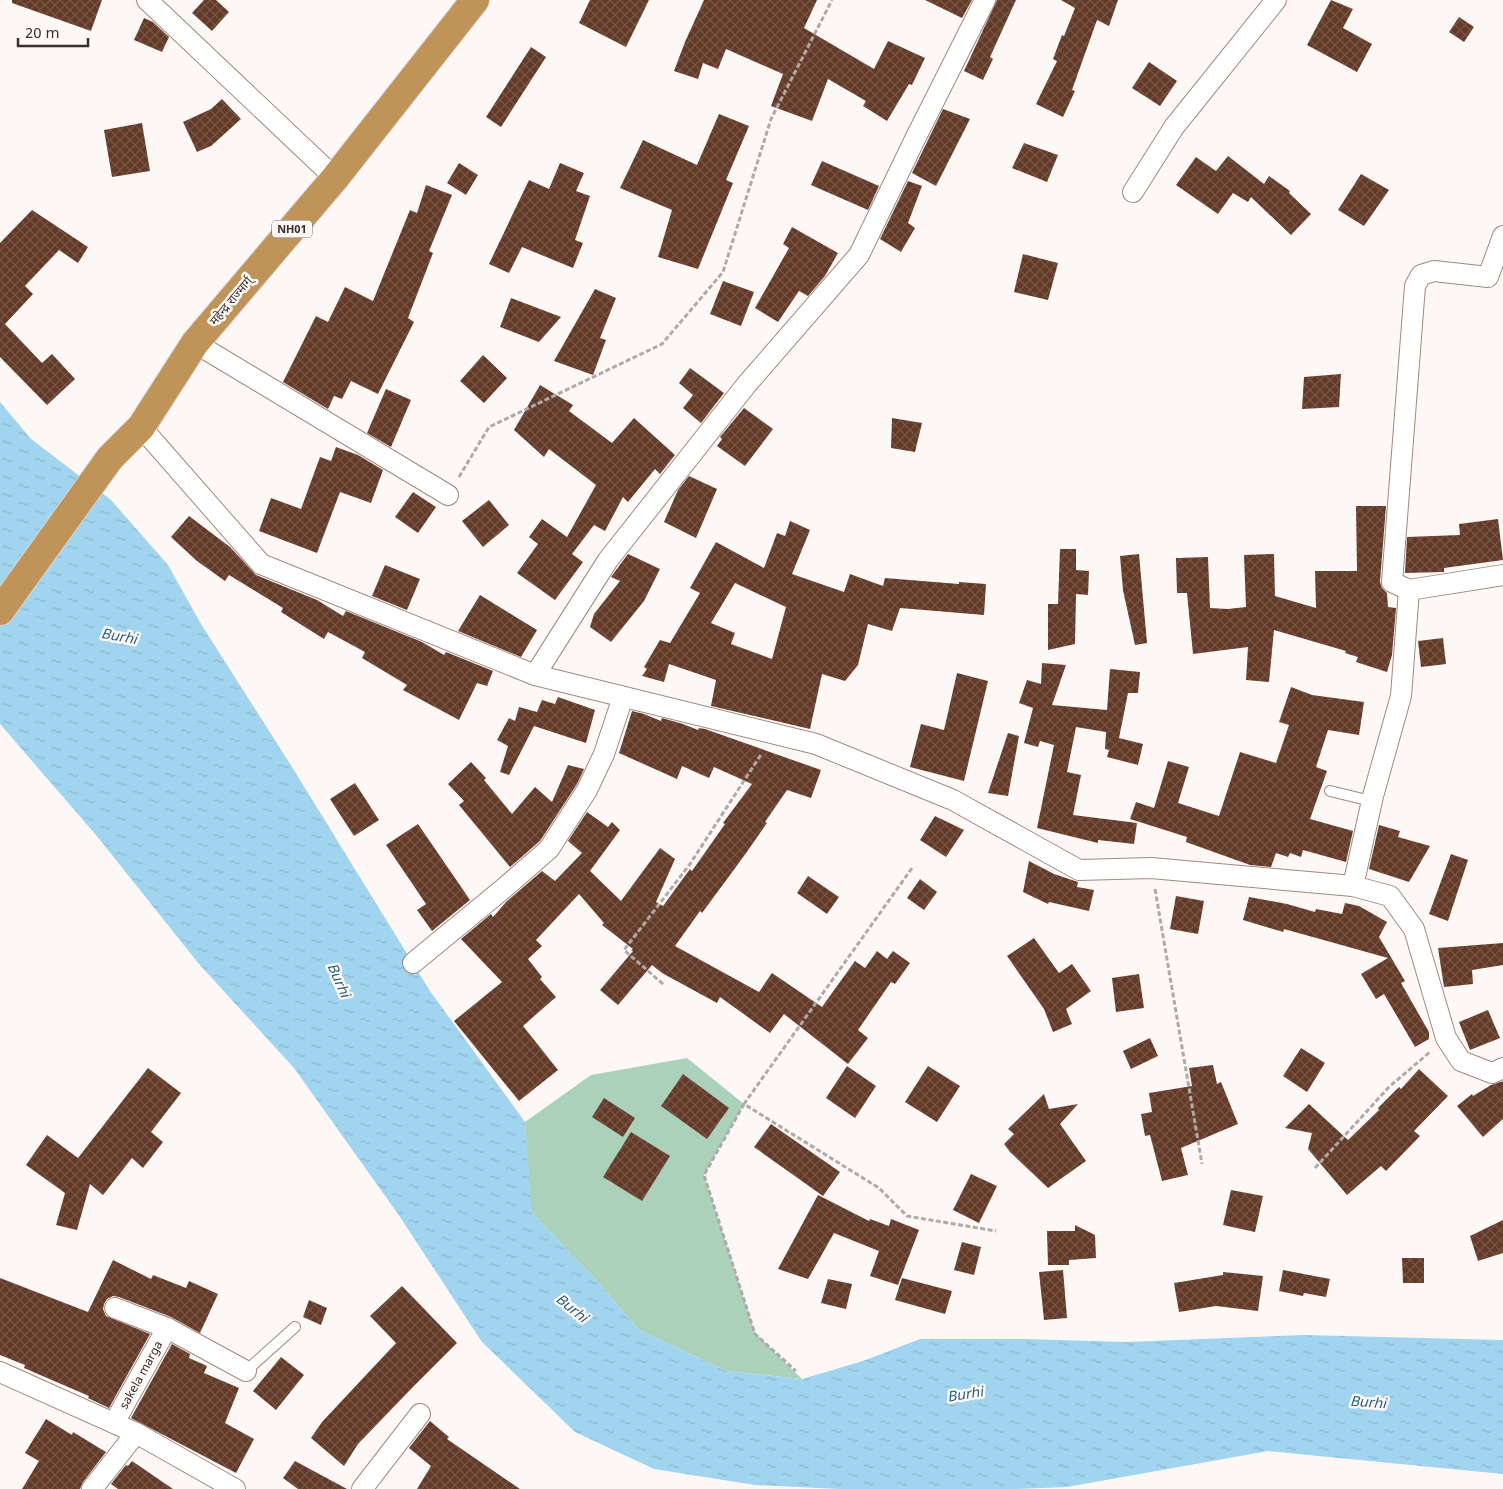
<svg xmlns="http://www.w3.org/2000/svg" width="1503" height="1489" font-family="Georgia,'Noto Sans Devanagari',serif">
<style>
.green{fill:#abd1bb}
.water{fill:url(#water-ripples)}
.building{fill:url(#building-cross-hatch);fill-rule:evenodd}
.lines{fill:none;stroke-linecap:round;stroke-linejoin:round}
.lane-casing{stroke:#a1897f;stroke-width:12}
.street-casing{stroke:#a1897f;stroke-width:22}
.highway-casing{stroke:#d7d5d4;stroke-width:30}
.path{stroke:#b0a9a6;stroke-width:3;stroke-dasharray:5 2.5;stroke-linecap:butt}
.lane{stroke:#fff;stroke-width:10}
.street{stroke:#fff;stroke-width:20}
.highway{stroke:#c09459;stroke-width:28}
.labels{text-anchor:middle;stroke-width:5;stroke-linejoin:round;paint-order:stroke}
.shield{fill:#fdf8f6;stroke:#736b67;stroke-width:1}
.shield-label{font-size:11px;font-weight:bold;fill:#382e2a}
.street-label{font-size:12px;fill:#382e2a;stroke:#fdf8f6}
.water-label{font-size:14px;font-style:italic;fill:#205e7a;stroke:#fdf8f6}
</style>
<defs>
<pattern id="water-ripples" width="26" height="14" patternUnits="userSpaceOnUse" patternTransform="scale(1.25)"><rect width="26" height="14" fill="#a0d4ef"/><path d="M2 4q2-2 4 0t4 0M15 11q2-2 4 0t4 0" fill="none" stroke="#8bb6cd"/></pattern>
<pattern id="building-cross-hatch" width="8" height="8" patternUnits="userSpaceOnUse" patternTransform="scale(1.25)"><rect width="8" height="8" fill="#633a28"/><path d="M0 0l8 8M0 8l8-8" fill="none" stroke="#765546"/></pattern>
</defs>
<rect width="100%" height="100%" fill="#fdf8f6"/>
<polygon class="green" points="687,1058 744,1104 704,1175 755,1333 802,1379 726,1371 639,1330 595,1279 531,1212 525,1122 591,1075"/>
<polygon class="water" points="0,402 31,439 111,500 168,565 201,624 292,767 430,991 525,1122 532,1213 595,1279 639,1330 726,1371 802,1379 863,1361 920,1339 1025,1339 1126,1342 1304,1335 1503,1340 1503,1474 1268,1451 1067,1487 1014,1489 840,1489 755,1485 654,1469 575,1432 482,1342 398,1214 294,1068 199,964 96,835 0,724"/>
<g class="building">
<polygon points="12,0 102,0 91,31 12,3"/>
<polygon points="204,0 216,0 229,12 212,31 192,13"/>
<polygon points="590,0 649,0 626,47 579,23"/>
<polygon points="704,0 817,0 804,28 874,69 888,41 925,58 912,85 909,84 887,121 863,106 866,101 828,79 812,121 771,106 783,74 726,49 718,69 703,63 698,79 674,71 685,42"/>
<polygon points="925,0 972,0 962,18"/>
<polygon points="997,0 1016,0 990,57 993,59 983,80 964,71"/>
<polygon points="1061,0 1118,0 1109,26 1097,20 1072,90 1075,91 1063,117 1036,104 1057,61 1053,59 1062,35 1064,36 1075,8"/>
<polygon points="1331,0 1353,9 1343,28 1372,44 1357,72 1307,45"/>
<polygon points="1459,17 1474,27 1464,42 1449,32"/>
<polygon points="144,18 153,22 169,37 162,52 134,40"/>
<polygon points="531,47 546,57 501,127 486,117"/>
<polygon points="1149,62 1177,81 1160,106 1132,88"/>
<polygon points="222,99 241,119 211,146 197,152 183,122 211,109"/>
<polygon points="943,109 970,119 936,186 912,173"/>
<polygon points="719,114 749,126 726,180 733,183 698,269 658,257 672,210 620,188 643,140 697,165"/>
<polygon points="142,123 150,171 112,177 104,130"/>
<polygon points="1024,143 1058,155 1047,182 1012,168"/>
<polygon points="1228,156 1264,184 1269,176 1290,191 1289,193 1311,214 1291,235 1251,197 1248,202 1233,193 1218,214 1176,185 1196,157 1216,171"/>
<polygon points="822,161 879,186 868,210 811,185"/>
<polygon points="459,163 478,175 466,195 447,183"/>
<polygon points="560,163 584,173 576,191 590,196 575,240 583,243 573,268 522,247 509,273 489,264 529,180 549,189"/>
<polygon points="1361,174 1389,190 1364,226 1338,210"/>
<polygon points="908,181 922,186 908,223 915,228 901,252 880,239"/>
<polygon points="426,185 452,195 429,251 433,253 408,318 414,322 378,394 351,381 342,399 334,396 328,409 283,382 316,316 328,322 345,287 373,301 410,210 417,213"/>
<polygon points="32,210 88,247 78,263 59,250 25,286 33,294 5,324 42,363 52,354 75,379 47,405 0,357 0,243"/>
<polygon points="792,227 838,253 825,276 808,296 799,291 778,322 755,308 789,248 783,244"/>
<polygon points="1023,254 1058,263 1048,300 1014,292"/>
<polygon points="723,281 754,292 741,326 710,314"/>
<polygon points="595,289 616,298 600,338 606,340 593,375 554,361"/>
<polygon points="511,298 561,317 539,342 500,327"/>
<polygon points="483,355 507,378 484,403 460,381"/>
<polygon points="690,368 724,393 701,423 683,408 693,395 679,383"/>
<polygon points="1341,374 1339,407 1302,409 1304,377"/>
<polygon points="540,385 573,405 569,411 612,443 634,418 675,455 660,474 655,469 628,502 623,497 605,531 594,525 572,554 583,562 555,600 517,573 538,544 529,537 542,519 567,537 596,485 549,449 544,457 514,430"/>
<polygon points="386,389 411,400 391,447 367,433"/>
<polygon points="744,408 773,429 745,466 717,446 722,439 720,437"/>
<polygon points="892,418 922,423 915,452 891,448"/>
<polygon points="336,447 358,455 383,470 371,503 340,492 317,553 259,531 271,498 301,509 320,457 331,461"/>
<polygon points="689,476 717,489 696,538 664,522 678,490"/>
<polygon points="413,492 436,507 418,533 395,517"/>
<polygon points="489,500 509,525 483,547 462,521"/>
<polygon points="1356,506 1386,506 1380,582 1382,588 1387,593 1388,607 1396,608 1392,655 1387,672 1356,662 1358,657 1345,653 1346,651 1274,630 1269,682 1246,680 1248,647 1193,654 1187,593 1177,593 1176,558 1208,557 1210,608 1228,609 1246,607 1244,555 1274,554 1275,596 1316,608 1315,571 1357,571"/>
<polygon points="189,516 230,547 256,575 317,600 343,616 346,611 422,642 444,655 446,652 493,671 487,686 477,683 459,720 403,690 407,685 362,658 365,652 328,632 324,639 281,612 283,608 229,575 225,581 197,561 171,537"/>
<polygon points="1498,519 1503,560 1444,568 1444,572 1405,573 1407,537 1460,535 1459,524"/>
<path d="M790 521 810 530 792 574 844 592 850 574 883 586 885 578 959 584V582L986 584 984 615 900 608 892 631 868 624 858 665 845 681 822 674 810 729 711 706 716 680 669 664 664 682 642 676 647 669 644 667 660 640 670 643 700 593 690 588 716 542 764 568 777 533 785 536ZM735 583 786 607 772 659 731 644 735 633 711 623Z"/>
<polygon points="1060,549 1076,549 1076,570 1089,571 1088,595 1076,594 1075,644 1048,650 1048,604 1058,604"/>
<polygon points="628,554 660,569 644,601 611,642 590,627 594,614 620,581 611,577"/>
<polygon points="1139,554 1147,643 1135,645 1123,590 1120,556"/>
<polygon points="385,565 420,579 407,610 372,596"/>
<polygon points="480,595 537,630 521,657 458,631"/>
<polygon points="1443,638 1446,664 1421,667 1418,641"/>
<polygon points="1042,663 1066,665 1052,705 1107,710 1110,669 1140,672 1138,693 1128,693 1119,738 1143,744 1138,765 1107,757 1109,750 1105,749 1106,732 1076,727 1067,772 1081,775 1073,815 1137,823 1134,844 1098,840 1098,843 1037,828 1054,745 1040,741 1038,747 1024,743 1033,708 1019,703 1027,680 1041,684"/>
<polygon points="957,673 988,681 964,781 910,767 921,724 944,730"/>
<polygon points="1291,687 1312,695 1364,702 1359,735 1328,730 1316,767 1327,771 1310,819 1353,831 1346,862 1303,850 1301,857 1290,853 1288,857 1276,853 1271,867 1250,865 1186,842 1187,837 1130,819 1136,802 1154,808 1168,761 1189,767 1178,803 1219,816 1240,752 1276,763 1289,725 1279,722"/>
<polygon points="558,697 595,710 586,743 534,726 509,775 500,772 508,746 497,740 509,718 515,721 519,707 537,712 542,700 555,704"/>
<polygon points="632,711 644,714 661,721 662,718 683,724 698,730 699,728 705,729 821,770 811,798 787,790 765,822 767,823 744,856 702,913 700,911 675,946 759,992 772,973 822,1007 855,961 865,968 877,951 887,959 893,951 910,963 895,984 891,982 858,1030 868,1038 848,1064 784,1014 770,1033 720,997 717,1003 662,973 652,965 618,1005 600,990 633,951 631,950 633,949 602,925 604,923 579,894 536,940 542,946 528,959 542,977 540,979 556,997 523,1026 558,1070 519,1101 454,1021 502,982 461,939 491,914 493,917 506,902 542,871 555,881 582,853 568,841 587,812 608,827 612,822 620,830 590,871 621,901 660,848 675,859 656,902 663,906 690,869 692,871 725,824 723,823 752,784 714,767 709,778 682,766 677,779 619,753"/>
<polygon points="1008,733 1019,736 1008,796 988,793"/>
<polygon points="471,762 486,778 484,780 512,814 535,787 552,802 568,765 584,769 577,784 540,841 510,867 459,805 464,801 448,784"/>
<polygon points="355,783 379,820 354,836 330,799"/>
<polygon points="935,816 964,830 946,857 920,840"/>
<polygon points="418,824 470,900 432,931 417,910 426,904 386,845"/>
<polygon points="1379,825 1400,831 1398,837 1430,846 1409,882 1369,869"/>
<polygon points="1451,854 1468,860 1448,921 1429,914"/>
<polygon points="1029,861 1054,874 1078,882 1077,887 1094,890 1089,911 1049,902 1048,904 1023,892"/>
<polygon points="808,876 839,897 827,914 797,893"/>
<polygon points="920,879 937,892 924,910 907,898"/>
<polygon points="1176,896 1204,901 1198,934 1170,929"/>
<polygon points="1249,897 1287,904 1315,912 1316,909 1342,914 1345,903 1359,906 1387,922 1379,937 1405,981 1401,983 1429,1032 1429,1039 1415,1047 1384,994 1376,999 1361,974 1388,958 1284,929 1283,932 1243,920"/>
<polygon points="1034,938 1059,973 1072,964 1091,991 1066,1009 1072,1024 1053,1032 1044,1009 1007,956"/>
<polygon points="1503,943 1503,965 1472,970 1473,984 1444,987 1438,948"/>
<polygon points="1139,974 1144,1008 1116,1012 1112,978"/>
<polygon points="1488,1010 1500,1038 1470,1050 1459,1022"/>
<polygon points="1150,1038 1158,1056 1131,1069 1123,1051"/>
<polygon points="1301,1048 1325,1063 1307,1092 1283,1076"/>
<polygon points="1213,1065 1217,1084 1221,1082 1238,1124 1181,1148 1188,1175 1162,1181 1150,1135 1145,1136 1141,1114 1152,1112 1149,1093 1192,1086 1189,1068"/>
<polygon points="847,1066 876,1086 855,1118 826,1098"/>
<polygon points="928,1066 960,1086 937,1122 905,1102"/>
<polygon points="148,1068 181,1093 151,1132 163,1142 143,1168 132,1158 103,1195 90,1184 77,1230 56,1225 65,1193 26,1165 47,1135 78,1158"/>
<polygon points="1419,1069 1448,1096 1414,1131 1420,1136 1386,1171 1381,1166 1347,1195 1308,1149 1312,1133 1285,1128 1309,1104 1348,1140 1379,1110 1378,1108 1399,1087 1401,1089"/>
<polygon points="683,1074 729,1108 707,1139 661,1106"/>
<polygon points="1503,1081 1503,1119 1483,1137 1457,1106 1472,1094 1473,1096 1491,1085"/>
<polygon points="1044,1094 1049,1109 1078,1104 1060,1124 1086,1161 1048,1188 1010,1152 1004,1144 1014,1134 1008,1129"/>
<polygon points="604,1098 635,1118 623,1137 592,1117"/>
<polygon points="771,1124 840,1172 823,1196 754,1147"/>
<polygon points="631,1132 670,1156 642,1201 603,1177"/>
<polygon points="971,1174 997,1186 979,1223 953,1210"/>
<polygon points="1231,1190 1263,1196 1255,1232 1223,1225"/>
<polygon points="818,1195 869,1221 870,1219 889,1226 891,1219 919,1230 898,1285 870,1276 879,1251 834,1233 808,1279 778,1269"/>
<polygon points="1503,1220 1503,1253 1478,1261 1470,1236"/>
<polygon points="1075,1225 1095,1235 1096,1258 1069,1260 1069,1265 1048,1265 1047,1231 1075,1231"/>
<polygon points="962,1242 981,1247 974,1275 954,1270"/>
<polygon points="1402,1258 1424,1258 1424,1283 1403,1283"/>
<polygon points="113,1260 151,1279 153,1275 186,1288 189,1281 218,1294 200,1333 171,1317 119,1297 113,1296 107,1299 104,1304 103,1309 106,1316 150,1334 109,1408 88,1398 89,1396 24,1368 25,1365 0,1355 0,1278 88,1312"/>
<polygon points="1063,1270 1067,1318 1044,1320 1039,1272"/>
<polygon points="1283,1270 1330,1279 1326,1297 1304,1293 1303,1296 1279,1291"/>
<polygon points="1223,1272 1263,1276 1258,1311 1216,1306 1179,1312 1174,1283 1223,1275"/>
<polygon points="902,1278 952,1291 945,1314 895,1300"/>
<polygon points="828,1279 852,1284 846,1309 821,1303"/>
<polygon points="402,1286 457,1343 413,1387 358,1444 344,1466 311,1438 322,1422 396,1343 370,1316"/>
<polygon points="309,1300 327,1308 321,1325 303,1317"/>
<polygon points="172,1344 190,1354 189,1358 207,1366 204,1373 239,1388 225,1423 254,1439 236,1473 131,1418"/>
<polygon points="281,1357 304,1375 276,1410 253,1391"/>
<polygon points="46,1419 72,1435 73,1432 106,1452 83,1482 80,1489 22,1489 39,1461 25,1453"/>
<polygon points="430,1421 449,1437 447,1439 520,1489 417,1489 431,1466 409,1448"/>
<polygon points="132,1461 173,1489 118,1489 111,1484 126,1465 128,1466"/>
<polygon points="295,1461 347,1489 298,1489 283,1478"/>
</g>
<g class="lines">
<defs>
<g id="lane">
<polyline points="1330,791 1371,801"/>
<polyline points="246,1371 295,1327"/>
</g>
<g id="street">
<polyline points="147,0 335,178"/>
<polyline points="1133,192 1174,127 1276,0"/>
<polyline points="195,343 448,495"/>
<polyline points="141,427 261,564 535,675 816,744 953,800 1079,870 1151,868 1353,886 1390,896 1414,929 1446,1038 1461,1061 1492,1073 1503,1068"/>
<polyline points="1409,590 1392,582 1415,286 1421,275 1434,271 1488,277 1503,236"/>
<polyline points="535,675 608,560 747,384 859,255 916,137 985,0"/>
<polyline points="1353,886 1373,796 1401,696 1409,590 1503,575"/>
<polyline points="413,963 503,889 549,849 587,790 604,754 623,697"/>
<polyline points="167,1328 246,1371"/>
<polyline points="0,1372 136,1433 235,1489"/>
<polyline points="114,1423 167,1328 115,1308"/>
<polyline points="92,1489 136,1433"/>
<polyline points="362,1489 420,1414"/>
</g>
<polyline id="highway" points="0,611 110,458 141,427 195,343 335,178 475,0"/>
</defs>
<use href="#lane" class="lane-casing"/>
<use href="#street" class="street-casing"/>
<use href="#highway" class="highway-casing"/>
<g class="path">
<polyline points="459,477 489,427 662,344 723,272 771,119 832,0"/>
<polyline points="912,868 744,1104 879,1188 907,1216 996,1231"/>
<polyline points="1155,889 1202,1164"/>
<polyline points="663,984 624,950 690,864 762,753"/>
<polyline points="744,1104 704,1175 755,1334 796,1371"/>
<polyline points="1315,1168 1389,1087 1430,1052"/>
</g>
<use href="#lane" class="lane"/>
<use href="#street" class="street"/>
<use href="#highway" class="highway"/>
</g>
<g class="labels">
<rect class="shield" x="272" y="220.5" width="40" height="17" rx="4"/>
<g class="shield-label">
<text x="292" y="233">NH01</text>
</g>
<g class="street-label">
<text transform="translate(231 301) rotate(-50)" y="4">महेन्द्र राज्मार्ग्</text>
<text transform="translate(141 1375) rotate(-61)" y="4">sakela marga</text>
</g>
<g class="water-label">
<text transform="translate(119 636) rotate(10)" y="5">Burhi</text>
<text transform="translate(339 980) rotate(66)" y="5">Burhi</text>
<text transform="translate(572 1308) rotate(39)" y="5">Burhi</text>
<text transform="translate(965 1394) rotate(-9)" y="5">Burhi</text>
<text transform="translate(1368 1402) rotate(4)" y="5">Burhi</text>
</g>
</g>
<path d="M18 38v8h70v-8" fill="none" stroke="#382e2a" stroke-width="2.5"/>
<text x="25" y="38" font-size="15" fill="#382e2a" stroke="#fdf8f6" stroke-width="4" paint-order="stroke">20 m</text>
</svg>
